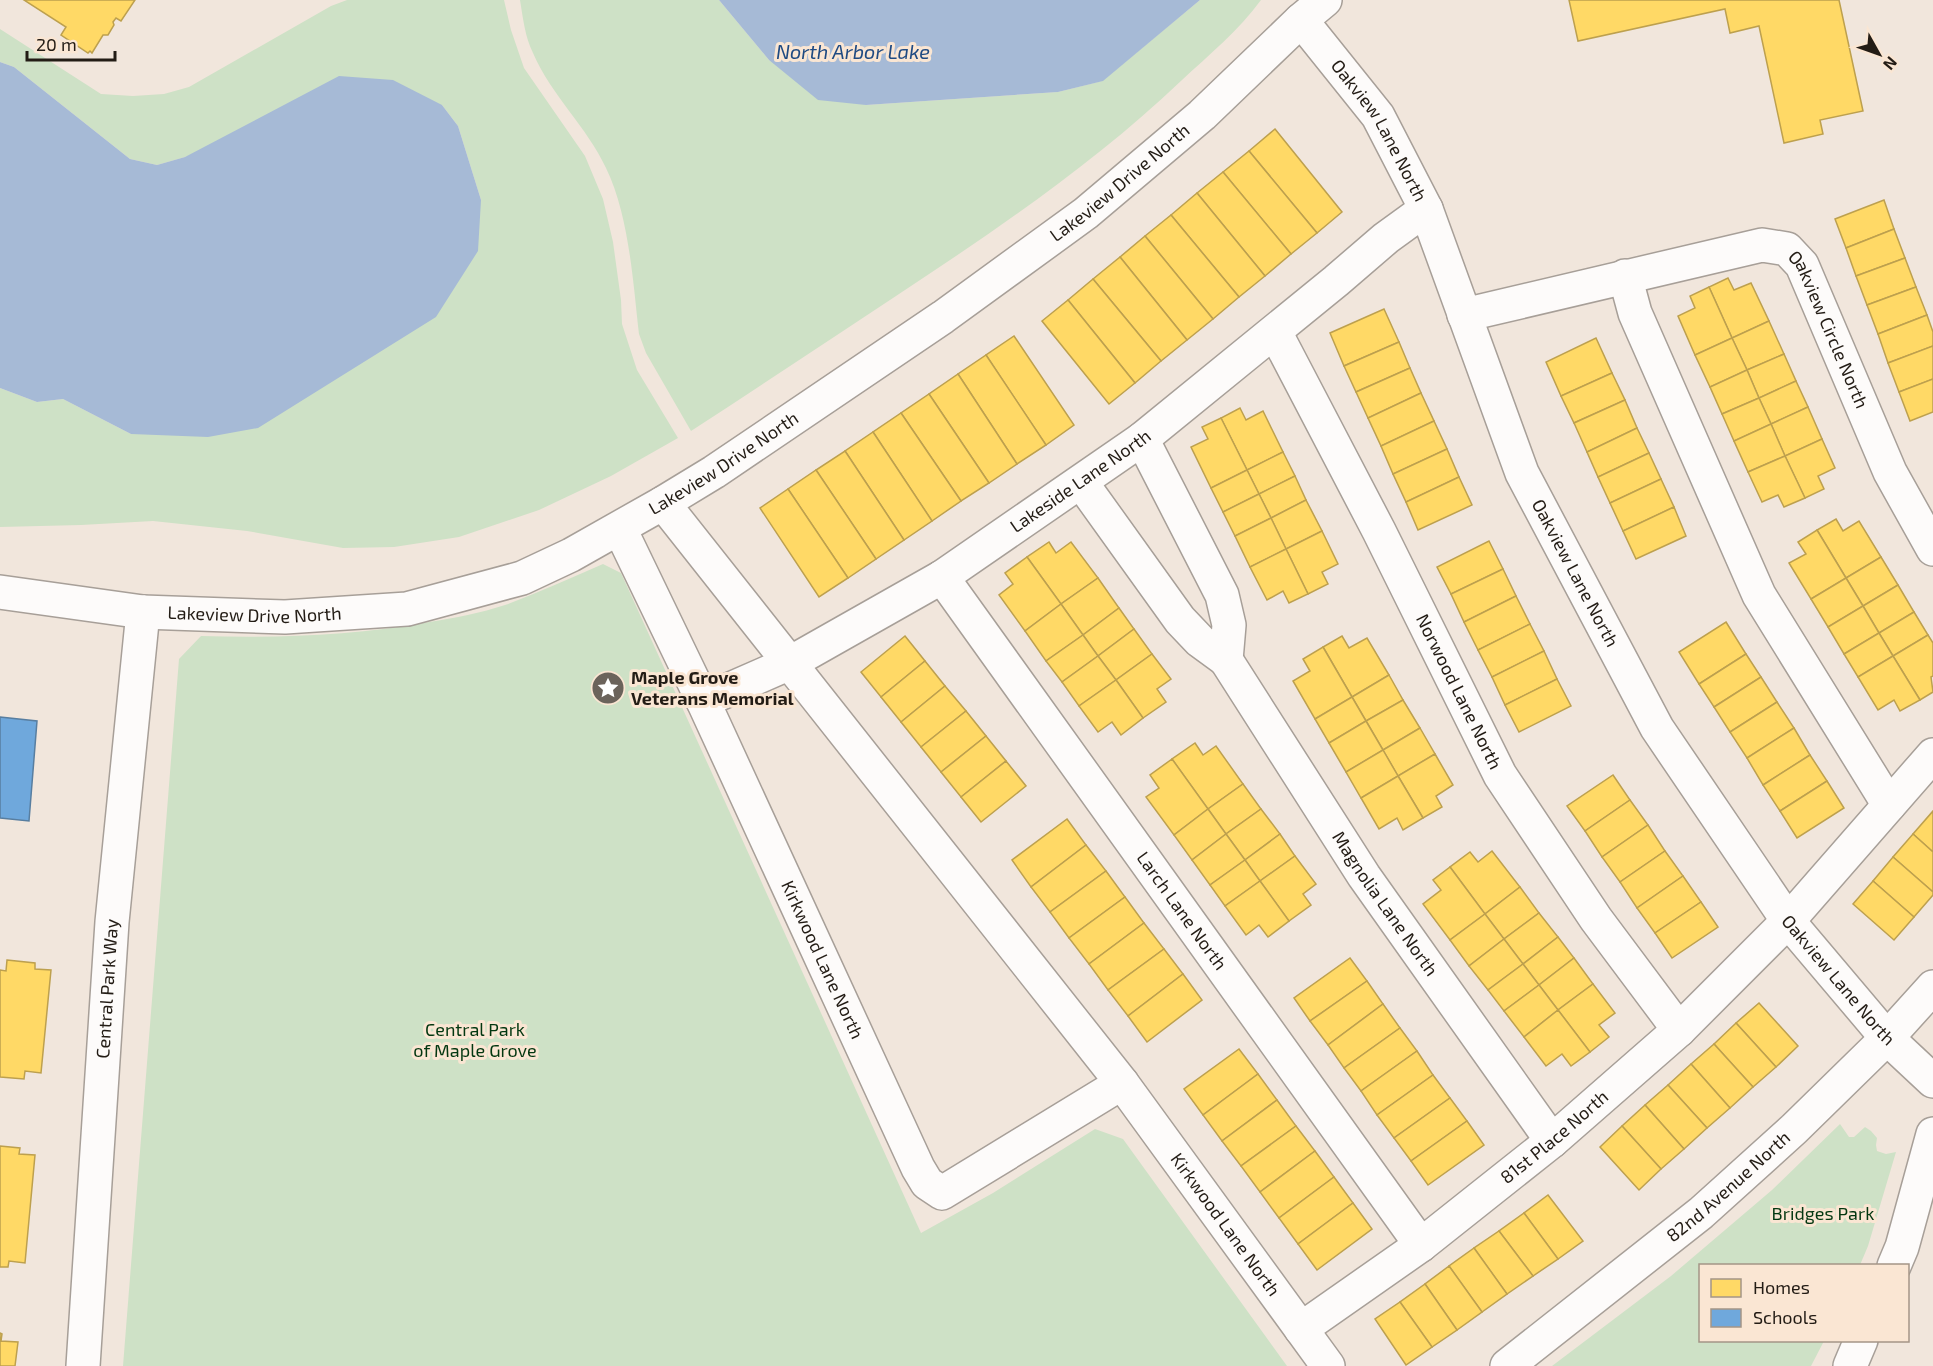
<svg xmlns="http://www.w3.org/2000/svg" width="1933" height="1366" font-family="'Exo 2',sans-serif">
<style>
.green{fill:#cee1c6}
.water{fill:#a6bad6}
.homes{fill:#ffd966;stroke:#bda04e;stroke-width:1.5}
.schools{fill:#6fa8dc;stroke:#587ea0;stroke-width:1.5}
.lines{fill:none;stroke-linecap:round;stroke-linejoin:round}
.minor-casing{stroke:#a79f98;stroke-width:36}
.minor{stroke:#fdfbfa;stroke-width:33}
.labels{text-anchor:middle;stroke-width:6;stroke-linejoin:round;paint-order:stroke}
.street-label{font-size:18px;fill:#231c15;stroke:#fae6d3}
.poi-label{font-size:18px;font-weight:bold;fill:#231c15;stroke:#fae6d3;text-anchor:start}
.park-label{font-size:18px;fill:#033710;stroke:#fae6d3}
.water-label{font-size:20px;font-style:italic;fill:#1f4a82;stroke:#fae6d3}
</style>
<rect width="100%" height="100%" fill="#f1e6dc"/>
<g class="green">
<polygon points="347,0 504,0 511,30 524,68 585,156 603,199 613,242 621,300 622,324 637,370 678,438 611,476 539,510 459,537 394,547 343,548 247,531 153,521 81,525 0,527 0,388 37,402 63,399 131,434 481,200 458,126 442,105 185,157 157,165 130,159 14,67 0,62 0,29 101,94 133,96 164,94 189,87 331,6"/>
<path d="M520 0H719L769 60 866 105 1058 92 1102 81 1200 0H1261C1239 30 1209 55 1182 80 1095 163 996 230 896 296 828 341 760 386 691 431L646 353 639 334C633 282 629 215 606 168 587 127 551 95 533 53 525 37 523 18 520 0Z"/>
<path d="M603 564 621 573 921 1233 993 1193 1095 1129 1123 1139 1287 1366H123L179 659 201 636C277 638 353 636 429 622 455 618 481 613 505 605 538 593 571 578 603 564Z"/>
<polygon points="1840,1124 1849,1137 1854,1137 1865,1127 1871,1131 1877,1138 1876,1145 1877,1151 1886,1154 1896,1152 1868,1246 1860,1265 1700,1266 1700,1340 1824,1341 1811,1366 1552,1366 1671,1276 1772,1190"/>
</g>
<g class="water">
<polygon points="719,0 1200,0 1103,81 1058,92 866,105 818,100 769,60"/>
<polygon points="0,62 14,67 130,159 157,165 185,157 339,76 393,80 442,105 458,126 481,200 478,251 436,317 258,428 208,437 131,434 63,399 37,402 0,388"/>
</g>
<g class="homes">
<polygon points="24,0 135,0 121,21 116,18 113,22 114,25 108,35 103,35 92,53 90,51 88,53 61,35 66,27"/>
<polygon points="1569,0 1839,0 1863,111 1820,120 1823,134 1784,143 1759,26 1730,33 1725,9 1578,41"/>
<polygon points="1275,129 1342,212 1317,233 1249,151"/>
<polygon points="1249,151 1317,233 1291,254 1223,172"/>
<polygon points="1223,172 1291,254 1265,276 1197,193"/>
<polygon points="1197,193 1265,276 1239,297 1171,215"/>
<polygon points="1884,200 1894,229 1846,248 1835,219"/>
<polygon points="1171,215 1239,297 1213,319 1145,236"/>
<polygon points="1894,229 1905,258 1856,276 1846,248"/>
<polygon points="1145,236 1213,319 1187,340 1120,257"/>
<polygon points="1120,257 1187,340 1161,361 1093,279"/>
<polygon points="1905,258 1916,287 1867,305 1856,276"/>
<polygon points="1728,278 1734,290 1751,283 1769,321 1732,338 1709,287"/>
<polygon points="1093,279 1161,361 1135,383 1068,300"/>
<polygon points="1709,287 1732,338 1695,355 1678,316 1695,308 1690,296"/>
<polygon points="1916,287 1927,315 1878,334 1867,305"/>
<polygon points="1068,300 1135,383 1109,404 1042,321"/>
<polygon points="1384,309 1399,342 1344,366 1330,333"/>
<polygon points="1927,315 1933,332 1933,346 1888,363 1878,334"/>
<polygon points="1769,321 1784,354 1747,370 1732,338"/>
<polygon points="1014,336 1074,425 1046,445 986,355"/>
<polygon points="1596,338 1612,373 1561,396 1546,362"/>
<polygon points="1732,338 1747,370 1710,387 1695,355"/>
<polygon points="1399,342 1410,368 1356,392 1344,366"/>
<polygon points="1933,346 1933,379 1899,392 1888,363"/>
<polygon points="1784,354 1796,381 1759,398 1747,370"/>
<polygon points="986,355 1046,445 1017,464 958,374"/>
<polygon points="1410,368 1421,393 1368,418 1356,392"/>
<polygon points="1747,370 1759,398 1722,414 1710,387"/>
<polygon points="1612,373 1625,400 1574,423 1561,396"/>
<polygon points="958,374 1017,464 989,483 929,394"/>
<polygon points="1933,379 1933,412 1910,421 1899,392"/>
<polygon points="1796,381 1808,407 1771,424 1759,398"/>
<polygon points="1421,393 1434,421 1381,446 1368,418"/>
<polygon points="929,394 989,483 961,501 901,413"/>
<polygon points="1759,398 1771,424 1734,441 1722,414"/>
<polygon points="1625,400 1637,428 1587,452 1574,423"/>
<polygon points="1808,407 1822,439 1785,456 1771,424"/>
<polygon points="1240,408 1246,420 1263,411 1283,452 1247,470 1221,418"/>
<polygon points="901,413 961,501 932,521 873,432"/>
<polygon points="1221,418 1247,470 1211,488 1191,447 1208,439 1202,427"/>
<polygon points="1434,421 1447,449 1393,474 1381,446"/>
<polygon points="1771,424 1785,456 1748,472 1734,441"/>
<polygon points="1637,428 1649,453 1598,477 1587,452"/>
<polygon points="873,432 932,521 904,540 845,451"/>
<polygon points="1822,439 1835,468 1818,476 1824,489 1805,498 1785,456"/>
<polygon points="1447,449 1459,477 1406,502 1393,474"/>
<polygon points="845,451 904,540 876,559 816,470"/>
<polygon points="1283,452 1295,476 1259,494 1247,470"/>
<polygon points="1649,453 1661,479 1610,503 1598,477"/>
<polygon points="1785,456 1805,498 1784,507 1778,495 1762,502 1748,472"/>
<polygon points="816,470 876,559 848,578 788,489"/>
<polygon points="1247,470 1259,494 1223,512 1211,488"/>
<polygon points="1295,476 1306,500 1271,518 1259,494"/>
<polygon points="1459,477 1472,505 1418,530 1406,502"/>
<polygon points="1661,479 1674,507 1623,531 1610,503"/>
<polygon points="788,489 848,578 819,597 760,508"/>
<polygon points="1259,494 1271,518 1235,536 1223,512"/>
<polygon points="1306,500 1322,531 1286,549 1271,518"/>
<polygon points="1674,507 1686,536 1636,559 1623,531"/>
<polygon points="1271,518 1286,549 1250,567 1235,536"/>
<polygon points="1836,519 1843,531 1859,521 1881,557 1846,578 1817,530"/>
<polygon points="1817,530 1846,578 1811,599 1789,563 1806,554 1798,542"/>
<polygon points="1322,531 1338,564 1322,572 1328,584 1308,594 1286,549"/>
<polygon points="1489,541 1503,569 1451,594 1437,567"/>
<polygon points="1049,542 1056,553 1071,542 1098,578 1061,604 1027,557"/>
<polygon points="1286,549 1308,594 1289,603 1283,591 1267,600 1250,567"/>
<polygon points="1027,557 1061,604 1025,631 999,595 1013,584 1005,573"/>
<polygon points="1881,557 1898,585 1863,606 1846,578"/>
<polygon points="1503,569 1516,596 1464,622 1451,594"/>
<polygon points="1098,578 1119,608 1083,635 1061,604"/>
<polygon points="1846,578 1863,606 1828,627 1811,599"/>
<polygon points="1898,585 1914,612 1879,633 1863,606"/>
<polygon points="1516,596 1530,624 1478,650 1464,622"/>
<polygon points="1061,604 1083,635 1046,661 1025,631"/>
<polygon points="1863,606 1879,633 1844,654 1828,627"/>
<polygon points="1119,608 1134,629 1098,656 1083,635"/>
<polygon points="1914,612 1928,635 1893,656 1879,633"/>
<polygon points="1726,622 1746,654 1699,684 1679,652"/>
<polygon points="1530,624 1544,651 1492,677 1478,650"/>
<polygon points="1134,629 1152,654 1116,680 1098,656"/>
<polygon points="1879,633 1893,656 1858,677 1844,654"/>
<polygon points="1083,635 1098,656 1062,682 1046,661"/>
<polygon points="1928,635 1933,643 1933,676 1931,677 1933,692 1920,700 1893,656"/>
<polygon points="905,636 925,661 881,697 861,672"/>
<polygon points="1342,636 1349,648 1367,638 1389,675 1352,697 1323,647"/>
<polygon points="1323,647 1352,697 1315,719 1293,681 1310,671 1303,659"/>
<polygon points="1544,651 1557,679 1505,705 1492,677"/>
<polygon points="1152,654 1171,679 1157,689 1166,702 1143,718 1116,680"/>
<polygon points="1746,654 1761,677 1714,707 1699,684"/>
<polygon points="1098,656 1116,680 1079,706 1062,682"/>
<polygon points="1893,656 1920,700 1900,711 1894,700 1878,710 1858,677"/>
<polygon points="925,661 945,686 901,722 881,697"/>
<polygon points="1389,675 1403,700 1366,721 1352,697"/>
<polygon points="1761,677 1777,702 1730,732 1714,707"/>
<polygon points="1557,679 1571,706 1519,732 1505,705"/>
<polygon points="1116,680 1143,718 1121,735 1112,722 1098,732 1079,706"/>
<polygon points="945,686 966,711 921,747 901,722"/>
<polygon points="1352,697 1366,721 1329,743 1315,719"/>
<polygon points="1403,700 1420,728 1383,750 1366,721"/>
<polygon points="1777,702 1794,728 1747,758 1730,732"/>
<polygon points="966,711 986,736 941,772 921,747"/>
<polygon points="1366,721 1383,750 1346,772 1329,743"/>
<polygon points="1420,728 1435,754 1398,776 1383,750"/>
<polygon points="1794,728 1810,755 1763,785 1747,758"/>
<polygon points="986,736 1006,761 961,797 941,772"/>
<polygon points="1195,743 1203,755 1216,746 1243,784 1208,809 1172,759"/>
<polygon points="1383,750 1398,776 1361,798 1346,772"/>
<polygon points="1435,754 1453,785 1436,796 1442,807 1423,818 1398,776"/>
<polygon points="1810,755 1827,781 1780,811 1763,785"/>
<polygon points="1172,759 1208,809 1174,835 1146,797 1159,788 1150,775"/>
<polygon points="1006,761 1026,786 981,822 961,797"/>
<polygon points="1613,775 1630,800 1585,831 1567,806"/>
<polygon points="1398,776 1423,818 1403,830 1397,818 1379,829 1361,798"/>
<polygon points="1827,781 1844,808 1797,838 1780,811"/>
<polygon points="1243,784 1261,809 1226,834 1208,809"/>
<polygon points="1630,800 1648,825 1602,857 1585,831"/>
<polygon points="1208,809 1226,834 1192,860 1174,835"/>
<polygon points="1261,809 1280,834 1245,860 1226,834"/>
<polygon points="1933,811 1933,852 1913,834"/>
<polygon points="1067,819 1086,845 1031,887 1012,860"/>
<polygon points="1648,825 1665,851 1620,882 1602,857"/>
<polygon points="1226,834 1245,860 1210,885 1192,860"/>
<polygon points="1280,834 1295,856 1260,881 1245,860"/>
<polygon points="1913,834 1933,852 1933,892 1893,857"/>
<polygon points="1086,845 1106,871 1050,912 1031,887"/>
<polygon points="1492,851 1520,887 1485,914 1450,867 1470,852 1478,862"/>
<polygon points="1665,851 1683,876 1637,908 1620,882"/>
<polygon points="1295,856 1316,884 1303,894 1311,905 1289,921 1260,881"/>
<polygon points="1893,857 1933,892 1933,895 1914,917 1873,881"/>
<polygon points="1245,860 1260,881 1225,906 1210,885"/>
<polygon points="1450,867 1485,914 1450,940 1423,904 1441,890 1433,880"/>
<polygon points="1106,871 1125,897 1069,938 1050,912"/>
<polygon points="1683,876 1701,902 1655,933 1637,908"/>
<polygon points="1260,881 1289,921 1268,937 1259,925 1246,935 1225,906"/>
<polygon points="1873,881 1914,917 1894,940 1853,904"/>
<polygon points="1520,887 1539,913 1504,939 1485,914"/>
<polygon points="1125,897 1144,923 1089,964 1069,938"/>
<polygon points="1701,902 1718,927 1672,958 1655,933"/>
<polygon points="1539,913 1558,937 1523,964 1504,939"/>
<polygon points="1485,914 1504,939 1469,966 1450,940"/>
<polygon points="1144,923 1164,949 1108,990 1089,964"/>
<polygon points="1558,937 1574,958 1539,985 1523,964"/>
<polygon points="1504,939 1523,964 1488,990 1469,966"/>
<polygon points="1164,949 1183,974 1128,1016 1108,990"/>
<polygon points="1350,958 1367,981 1310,1021 1294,998"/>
<polygon points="1574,958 1593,984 1558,1010 1539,985"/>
<polygon points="7,960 35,963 35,969 51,970 41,1073 25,1071 24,1079 0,1077 0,970 6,971"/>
<polygon points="1523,964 1539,985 1504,1011 1488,990"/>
<polygon points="1183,974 1202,1000 1147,1042 1128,1016"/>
<polygon points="1367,981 1383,1004 1328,1045 1310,1021"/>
<polygon points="1593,984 1615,1013 1599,1025 1609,1037 1590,1052 1558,1010"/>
<polygon points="1539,985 1558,1010 1524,1037 1504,1011"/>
<polygon points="1759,1003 1798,1046 1776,1067 1736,1023"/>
<polygon points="1383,1004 1400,1028 1344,1068 1328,1045"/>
<polygon points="1558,1010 1590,1052 1571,1066 1562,1054 1546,1066 1524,1037"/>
<polygon points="1736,1023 1776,1067 1753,1087 1714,1044"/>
<polygon points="1400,1028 1417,1051 1361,1091 1344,1068"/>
<polygon points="1714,1044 1753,1087 1730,1108 1691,1064"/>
<polygon points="1239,1049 1258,1074 1203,1115 1184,1089"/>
<polygon points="1417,1051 1433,1075 1377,1115 1361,1091"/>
<polygon points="1691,1064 1730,1108 1707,1128 1668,1085"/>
<polygon points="1258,1074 1277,1100 1222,1141 1203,1115"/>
<polygon points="1433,1075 1450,1098 1394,1138 1377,1115"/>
<polygon points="1668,1085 1707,1128 1684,1149 1645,1105"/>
<polygon points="1450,1098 1467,1121 1411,1161 1394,1138"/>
<polygon points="1277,1100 1296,1126 1241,1166 1222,1141"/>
<polygon points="1645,1105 1684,1149 1661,1169 1622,1126"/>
<polygon points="1467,1121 1484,1145 1428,1185 1411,1161"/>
<polygon points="1296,1126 1315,1151 1260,1192 1241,1166"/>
<polygon points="1622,1126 1661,1169 1639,1190 1600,1147"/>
<polygon points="0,1146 20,1148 19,1154 35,1155 25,1263 9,1261 8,1267 0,1267"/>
<polygon points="1315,1151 1334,1177 1279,1218 1260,1192"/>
<polygon points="1334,1177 1353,1203 1298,1244 1279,1218"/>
<polygon points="1548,1195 1583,1241 1558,1259 1524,1213"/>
<polygon points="1353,1203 1372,1229 1317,1270 1298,1244"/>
<polygon points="1524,1213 1558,1259 1533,1276 1499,1231"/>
<polygon points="1499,1231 1533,1276 1507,1294 1474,1248"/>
<polygon points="1474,1248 1507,1294 1482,1312 1449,1266"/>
<polygon points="1449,1266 1482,1312 1457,1330 1425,1284"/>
<polygon points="1425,1284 1457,1330 1432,1347 1400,1302"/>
<polygon points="1400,1302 1432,1347 1406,1365 1375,1319"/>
<polygon points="0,1333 2,1334 1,1341 18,1342 15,1366 0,1366"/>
</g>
<polygon class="schools" points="0,717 37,721 29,821 0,818"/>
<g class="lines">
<defs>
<g id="minor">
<path id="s1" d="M1301 20 1378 116 1426 209 1522 473 1657 728 1788 921 1887 1038 1933 1081"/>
<polyline points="1625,276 1635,313 1759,595 1889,805"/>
<path id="s2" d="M1464 315 1762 245 1787 249 1802 265 1890 472 1933 549"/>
<path id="s3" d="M1275 332 1379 531 1500 775 1596 919 1679 1030"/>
<polyline points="1081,482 1180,620 1200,641 1226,660 1229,625 1222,595 1142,439"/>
<path id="s4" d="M663 503 1122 1083 1328 1366"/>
<path id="s5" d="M620 529 703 701 918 1168 927 1183 942 1193 1122 1083"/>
<path id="s6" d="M942 577 1421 1245"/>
<path id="s7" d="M0 592 143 612 285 617 407 609 522 578 571 555 663 503 714 472 943 317 1086 213 1202 115 1301 20 1325 0"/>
<path id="s8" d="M1226 660 1364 876 1552 1141"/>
<path id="s9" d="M703 701 790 663 942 577 1142 439 1336 281 1386 238 1426 209"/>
<polyline points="1894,1266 1902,1247 1933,1134"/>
<path id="s10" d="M1301 1329 1421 1245 1552 1141 1679 1030 1788 921 1933 755"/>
<path id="s11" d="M83 1366 112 922 143 612"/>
<path id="s12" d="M1507 1366 1701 1213 1794 1129 1887 1038 1933 987"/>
<polyline points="1850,1366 1861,1340"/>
</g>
</defs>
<use href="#minor" class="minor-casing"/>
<use href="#minor" class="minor"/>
</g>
<defs>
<symbol id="sight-disc" viewBox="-11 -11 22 22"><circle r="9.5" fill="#6b635b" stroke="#fae6d3"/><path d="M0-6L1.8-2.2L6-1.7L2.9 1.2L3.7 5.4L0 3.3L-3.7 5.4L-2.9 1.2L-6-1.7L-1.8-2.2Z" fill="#fff"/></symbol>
</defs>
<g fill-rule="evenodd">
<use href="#sight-disc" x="589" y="669" width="38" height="38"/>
</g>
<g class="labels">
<g class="street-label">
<text dy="6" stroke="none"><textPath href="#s1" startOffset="136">Oakview Lane North</textPath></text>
<text dy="6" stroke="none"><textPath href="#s7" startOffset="1246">Lakeview Drive North</textPath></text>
<text dy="6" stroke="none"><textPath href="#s2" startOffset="423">Oakview Circle North</textPath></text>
<text dy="6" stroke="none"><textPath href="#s7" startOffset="760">Lakeview Drive North</textPath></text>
<text dy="6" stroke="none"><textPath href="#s9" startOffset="438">Lakeside Lane North</textPath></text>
<text dy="6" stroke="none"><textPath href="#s1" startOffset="622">Oakview Lane North</textPath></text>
<text dy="6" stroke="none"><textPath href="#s7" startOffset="256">Lakeview Drive North</textPath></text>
<text dy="6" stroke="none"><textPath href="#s3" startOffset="404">Norwood Lane North</textPath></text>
<text dy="6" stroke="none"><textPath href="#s8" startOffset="291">Magnolia Lane North</textPath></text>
<text dy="6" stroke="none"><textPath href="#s6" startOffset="411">Larch Lane North</textPath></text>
<text dy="6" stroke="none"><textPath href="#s5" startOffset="476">Kirkwood Lane North</textPath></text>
<text dy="6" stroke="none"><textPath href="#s1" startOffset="1108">Oakview Lane North</textPath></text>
<text dy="6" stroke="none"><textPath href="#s11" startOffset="378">Central Park Way</textPath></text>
<text dy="6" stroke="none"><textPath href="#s10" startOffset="318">81st Place North</textPath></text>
<text dy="6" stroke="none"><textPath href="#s12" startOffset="285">82nd Avenue North</textPath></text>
<text dy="6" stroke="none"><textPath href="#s4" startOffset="915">Kirkwood Lane North</textPath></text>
</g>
<g class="poi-label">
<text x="631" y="684">Maple Grove<tspan x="631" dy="21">Veterans Memorial</tspan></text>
</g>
<g class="park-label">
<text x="475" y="1036">Central Park<tspan x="475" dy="21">of Maple Grove</tspan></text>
<text x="1823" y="1220">Bridges Park</text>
</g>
<g class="water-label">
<text x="853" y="59">North Arbor Lake</text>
</g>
</g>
<rect x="1699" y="1264" width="210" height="78" fill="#fae6d3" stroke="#a49587" stroke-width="1.5"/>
<rect x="1711" y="1279" width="30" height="18" fill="#ffd966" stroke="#a49587" stroke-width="1.5"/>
<text x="1753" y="1294" font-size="18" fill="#231c15">Homes</text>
<rect x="1711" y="1309" width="30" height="18" fill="#6fa8dc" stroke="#a49587" stroke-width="1.5"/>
<text x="1753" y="1324" font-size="18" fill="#231c15">Schools</text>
<g transform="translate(1879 54) rotate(130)" stroke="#fae6d3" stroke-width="4.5" paint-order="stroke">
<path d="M0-4.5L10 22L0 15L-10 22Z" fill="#231c15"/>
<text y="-9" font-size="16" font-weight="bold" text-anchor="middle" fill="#231c15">N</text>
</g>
<path d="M27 51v9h88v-9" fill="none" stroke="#231c15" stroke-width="3"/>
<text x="36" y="51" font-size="18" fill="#231c15" stroke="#fae6d3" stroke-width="4.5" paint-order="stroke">20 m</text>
</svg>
